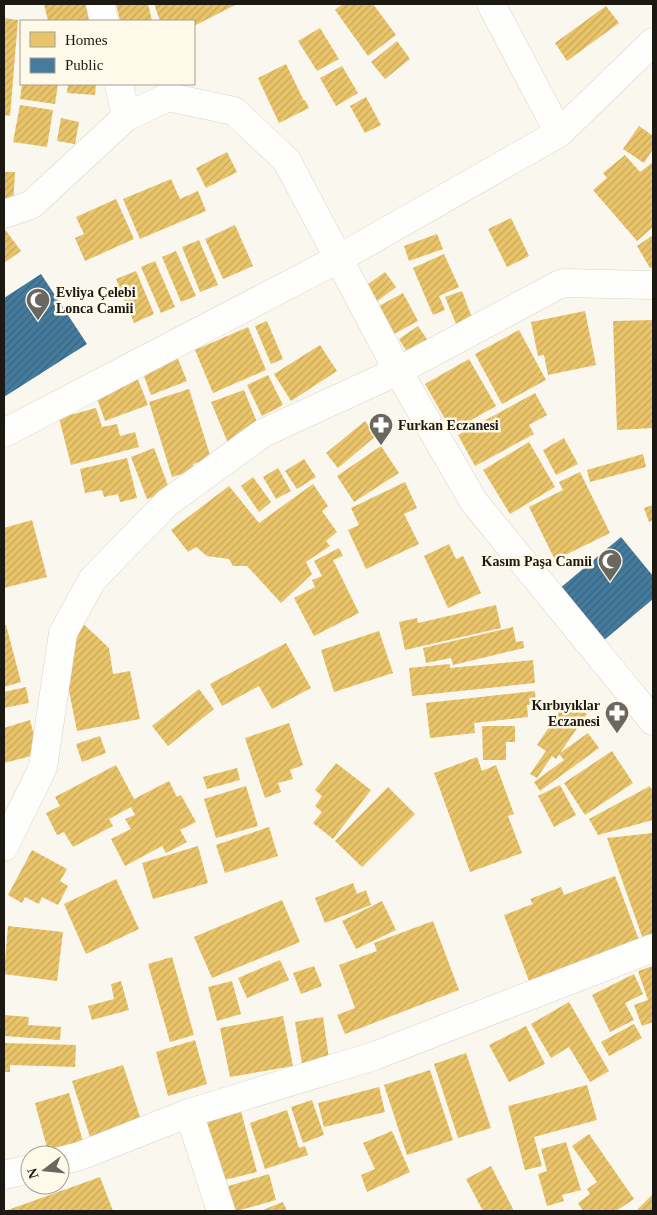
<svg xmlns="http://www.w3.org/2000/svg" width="657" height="1215" font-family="Georgia,serif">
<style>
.homes{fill:url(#homes-hatch)}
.public{fill:url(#public-hatch)}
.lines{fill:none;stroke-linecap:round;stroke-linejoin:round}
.minor-casing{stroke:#d7d4cc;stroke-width:29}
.minor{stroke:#fefefc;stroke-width:28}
.labels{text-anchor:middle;stroke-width:5;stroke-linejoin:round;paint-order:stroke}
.poi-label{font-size:14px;font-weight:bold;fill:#1b1912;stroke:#fff9e9;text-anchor:start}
</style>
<defs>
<pattern id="homes-hatch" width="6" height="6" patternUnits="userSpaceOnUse" patternTransform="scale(1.25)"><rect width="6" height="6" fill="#e9c46a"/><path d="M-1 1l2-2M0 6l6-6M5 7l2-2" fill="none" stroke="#c7a85b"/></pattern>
<pattern id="public-hatch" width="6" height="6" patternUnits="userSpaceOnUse" patternTransform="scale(1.25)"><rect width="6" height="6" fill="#457b9d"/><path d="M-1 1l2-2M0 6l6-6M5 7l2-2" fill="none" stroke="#39647f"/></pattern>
</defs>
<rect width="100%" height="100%" fill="#faf7ee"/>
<g class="homes">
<polygon points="44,4 88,4 92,21 48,21"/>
<polygon points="116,4 148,4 152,21 120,21"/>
<polygon points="154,4 237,4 194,26 194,21 160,21"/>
<polygon points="343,4 373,4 396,35 368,56 335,10"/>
<polygon points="606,6 619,23 567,61 555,43"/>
<polygon points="4,18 18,20 10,116 4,115"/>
<polygon points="320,28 339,59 317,71 298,41"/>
<polygon points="397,41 410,59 385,79 371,62"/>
<polygon points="286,64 304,101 305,100 309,108 279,123 258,78"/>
<polygon points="342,66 358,93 336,106 320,78"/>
<polygon points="22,84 58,84 55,104 20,99"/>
<polygon points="68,84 96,84 95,95 67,93"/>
<polygon points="366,97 381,125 365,133 350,106"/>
<polygon points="20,105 53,110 47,147 13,142"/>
<polygon points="61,118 79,122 75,144 57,141"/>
<polygon points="639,126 653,136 653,149 644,163 623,149"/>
<polygon points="227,152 237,172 206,188 196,168"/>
<polygon points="625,155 640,172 653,162 653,227 637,241 593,190 607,178 603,173"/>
<polygon points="4,172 15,172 13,209 4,208"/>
<polygon points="171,179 180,199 198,191 206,211 140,239 123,199"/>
<polygon points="116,199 134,239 85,261 75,238 84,234 76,217"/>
<polygon points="511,218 529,256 507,267 488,229"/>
<polygon points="235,225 253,266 223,279 205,239"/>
<polygon points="4,228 21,251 4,263"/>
<polygon points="437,234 443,249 409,261 404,246"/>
<polygon points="653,235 653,267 650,268 637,246"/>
<polygon points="199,240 218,285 200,292 182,247"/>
<polygon points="176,251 196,296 181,302 162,257"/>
<polygon points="444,254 459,287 439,296 445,310 433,315 413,268"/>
<polygon points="155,261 175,307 161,313 141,267"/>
<polygon points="136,271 154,314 134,323 116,279"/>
<polygon points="385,272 396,287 375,303 364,287"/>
<polygon points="462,291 474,323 458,329 445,297"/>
<polygon points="403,293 418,321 392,335 377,307"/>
<polygon points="585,311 596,365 548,375 544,355 538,356 531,322"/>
<polygon points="653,320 653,428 617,430 613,321"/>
<polygon points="267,321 283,359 271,364 255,326"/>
<polygon points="418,326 429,342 409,355 399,339"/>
<polygon points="248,327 266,370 213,393 195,350"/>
<polygon points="519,330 546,380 502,404 475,354"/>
<polygon points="320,345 337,371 291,401 274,374"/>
<polygon points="176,354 187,381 151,395 141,368"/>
<polygon points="469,359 496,406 452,431 425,384"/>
<polygon points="268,375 283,405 262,416 247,385"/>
<polygon points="137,377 148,405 105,421 95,393"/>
<polygon points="189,389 211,458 193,464 195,470 172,477 149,402"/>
<polygon points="244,390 260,430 228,443 211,402"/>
<polygon points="535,393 547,415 529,425 534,434 475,466 458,435"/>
<polygon points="96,408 102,427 117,424 120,436 135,432 139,447 71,465 59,418"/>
<polygon points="365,421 376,436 338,468 326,453"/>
<polygon points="564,438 578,464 556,475 543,450"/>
<polygon points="529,442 555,487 510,514 483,470"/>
<polygon points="381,446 399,473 354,502 337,476"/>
<polygon points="154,448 170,491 147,499 131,457"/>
<polygon points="643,454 646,467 590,482 587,470"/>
<polygon points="127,458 137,498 120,502 118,494 104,497 102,490 85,493 80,469"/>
<polygon points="304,459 316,477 297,489 285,471"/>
<polygon points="278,468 291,491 276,499 263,477"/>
<polygon points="580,472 610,533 555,560 529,507 563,490 559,482"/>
<polygon points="253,477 271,502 259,512 241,486"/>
<polygon points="405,482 417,508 404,514 419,544 366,569 348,530 359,525 351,508"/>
<polygon points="313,484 328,506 322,511 337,532 326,541 330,546 306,562 312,574 281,603 247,566 233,566 229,559 207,556 196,547 188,552 171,530 229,486 259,523"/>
<polygon points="653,505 653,520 649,522 644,508"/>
<polygon points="32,520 47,577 4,588 4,528"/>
<polygon points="449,544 456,559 463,556 481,593 448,608 424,556"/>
<polygon points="339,548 343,556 333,560 359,613 314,636 294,598 315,587 312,580 322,576 314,561"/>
<polygon points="496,605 501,628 405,650 399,622 417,618 418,623"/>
<polygon points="76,617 109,648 113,674 130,671 140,719 77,731 66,676"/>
<polygon points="4,625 6,625 21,682 4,687"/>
<polygon points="513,627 516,642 523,641 524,648 453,665 451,658 426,663 423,648"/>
<polygon points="379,631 393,673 334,692 321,650"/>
<polygon points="286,643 311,688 272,709 259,686 222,706 210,684"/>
<polygon points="533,660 535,683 412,696 409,668 450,664 450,668"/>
<polygon points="26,687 29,703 4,708 4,692"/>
<polygon points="199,689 214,709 168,746 152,726"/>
<polygon points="535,691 536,704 527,705 528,717 474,723 475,733 430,738 426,703"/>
<polygon points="567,700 587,714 560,753 588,733 599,748 540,791 534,782 564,760 559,754 556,759 552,756 537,778 530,774 546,751 537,745"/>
<polygon points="30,720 39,754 4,763 4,728"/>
<polygon points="289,723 303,765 290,770 293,779 278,783 281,792 265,798 245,738"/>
<polygon points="482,726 515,726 515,742 506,742 506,760 483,760"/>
<polygon points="100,736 106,753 82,762 76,744"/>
<polygon points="612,751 633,783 585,815 564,783"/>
<polygon points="477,757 482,771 496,765 514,814 508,816 522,853 470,872 434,773"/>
<polygon points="336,763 371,790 333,839 313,823 322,812 315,806 322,796 315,790"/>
<polygon points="116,765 134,799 169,781 177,797 181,795 196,822 180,830 187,842 166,853 162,846 125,866 111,839 131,829 125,819 135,815 131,807 109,819 113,826 73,847 64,832 57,835 46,813 60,806 55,797"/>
<polygon points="237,768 240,780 207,789 203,777"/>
<polygon points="560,785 576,815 554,827 538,796"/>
<polygon points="246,786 258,826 216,838 204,799"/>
<polygon points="650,786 653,792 653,820 598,835 589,819"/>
<polygon points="388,787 415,814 362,867 335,841"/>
<polygon points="269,827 278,856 225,873 216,845"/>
<polygon points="653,833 653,935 643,939 607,838"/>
<polygon points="198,846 208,883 153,899 142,863"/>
<polygon points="32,850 67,869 60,881 68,886 58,905 42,897 39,904 25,897 22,903 8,895"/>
<polygon points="615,876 639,940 529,981 504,915 533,904 530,899 561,887 564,895"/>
<polygon points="116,879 139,929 86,954 64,904"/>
<polygon points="353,883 357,894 366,890 371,905 325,923 315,898"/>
<polygon points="282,900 300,942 212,978 194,937"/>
<polygon points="382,901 396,930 356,949 342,921"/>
<polygon points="433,921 459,990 345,1034 337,1015 355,1008 339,965 377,951 374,943"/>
<polygon points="8,926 63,932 57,981 4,974"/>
<polygon points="172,957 194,1035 170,1042 148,964"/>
<polygon points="280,960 289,980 247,998 238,978"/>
<polygon points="314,966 322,986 301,994 293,973"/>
<polygon points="653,966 653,1022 642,1026 634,1005 648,1000 638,971"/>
<polygon points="634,974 643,994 625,1003 634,1020 610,1032 592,995"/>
<polygon points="121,981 129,1010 92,1020 88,1006 114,999 111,984"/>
<polygon points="232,981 241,1014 217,1021 208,987"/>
<polygon points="569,1002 609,1071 590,1082 569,1047 551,1058 531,1024"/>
<polygon points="4,1015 29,1017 28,1025 61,1027 60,1040 4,1036"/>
<polygon points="283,1016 293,1066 230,1077 220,1028"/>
<polygon points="323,1017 329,1059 302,1064 295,1022"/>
<polygon points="634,1024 642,1038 609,1056 601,1042"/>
<polygon points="526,1026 545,1064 509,1082 489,1045"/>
<polygon points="195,1040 207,1084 168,1096 156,1052"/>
<polygon points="4,1043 76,1045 75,1067 10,1065 10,1072 4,1072"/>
<polygon points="466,1053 491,1128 458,1138 434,1064"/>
<polygon points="123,1065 142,1123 91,1140 72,1081"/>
<polygon points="430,1070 453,1140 407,1155 384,1085"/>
<polygon points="587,1085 597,1120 534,1137 542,1166 525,1170 508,1106"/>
<polygon points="379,1087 385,1112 324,1127 318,1103"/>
<polygon points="69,1093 84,1145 49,1155 35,1103"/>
<polygon points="312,1100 324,1135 303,1143 291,1107"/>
<polygon points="287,1110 299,1148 305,1146 308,1155 265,1169 250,1123"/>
<polygon points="241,1111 257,1172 220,1181 204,1120"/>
<polygon points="392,1131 410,1172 367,1192 361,1175 375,1169 363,1143"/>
<polygon points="589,1134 634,1199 616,1211 583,1211 578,1203 590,1194 587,1189 597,1182 572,1146"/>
<polygon points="566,1142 581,1190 562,1195 564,1201 547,1206 538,1174 547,1171 541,1149"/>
<polygon points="491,1166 514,1211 483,1211 466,1179"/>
<polygon points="269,1174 276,1200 237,1211 228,1211 222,1188"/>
<polygon points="100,1177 113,1211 5,1211"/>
<polygon points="653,1194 653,1211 636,1211"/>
<polygon points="283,1202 287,1211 260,1211"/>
</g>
<g class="public">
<polygon points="41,274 87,344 4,397 4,298"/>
<polygon points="621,537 653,576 653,599 603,641 559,589"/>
</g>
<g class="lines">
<defs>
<g id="minor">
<polyline points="100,4 104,21"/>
<polyline points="491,4 559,133"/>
<polyline points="119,84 126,117"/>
<polyline points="4,214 31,205 126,117 168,97 234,111 287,161 398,371 474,502 653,721"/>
<polyline points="4,433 338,259 559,133 653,42"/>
<polyline points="4,847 43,767 63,633 92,580 167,503 263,433 398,371 562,283 653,285"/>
<polyline points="189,1113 221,1211"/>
<polyline points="60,1161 80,1156 189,1113 374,1056 653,948"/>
<polyline points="4,1175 30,1169"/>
</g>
</defs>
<use href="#minor" class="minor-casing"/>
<use href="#minor" class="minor"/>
</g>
<defs>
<symbol id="mosque-pin" viewBox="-11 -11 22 30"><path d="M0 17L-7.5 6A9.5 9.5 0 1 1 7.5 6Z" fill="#69675f" stroke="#fff9e9"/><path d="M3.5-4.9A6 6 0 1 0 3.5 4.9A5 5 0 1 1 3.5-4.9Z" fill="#fff"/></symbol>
<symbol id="pharmacy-pin" viewBox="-11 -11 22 30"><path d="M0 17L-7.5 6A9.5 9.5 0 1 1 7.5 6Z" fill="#69675f" stroke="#fff9e9"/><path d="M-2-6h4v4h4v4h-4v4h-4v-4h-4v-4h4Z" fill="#fff"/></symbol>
</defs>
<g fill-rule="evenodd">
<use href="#mosque-pin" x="24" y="286" width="28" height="38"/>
<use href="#pharmacy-pin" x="367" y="411" width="28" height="38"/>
<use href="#mosque-pin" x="596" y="547" width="28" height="38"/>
<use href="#pharmacy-pin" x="603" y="699" width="28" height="38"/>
</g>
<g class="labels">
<g class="poi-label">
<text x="56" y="297">Evliya Çelebi<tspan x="56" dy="16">Lonca Camii</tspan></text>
<text x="398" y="430">Furkan Eczanesi</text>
<text x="592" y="566" text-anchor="end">Kasım Paşa Camii</text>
<text x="600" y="710" text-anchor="end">Kırbıyıklar<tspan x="600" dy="16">Eczanesi</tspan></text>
</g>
</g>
<rect width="657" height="1215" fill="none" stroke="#1b1912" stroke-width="10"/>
<rect x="20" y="20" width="175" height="65" fill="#fff9e9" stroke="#a49f93"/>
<rect x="30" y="32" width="25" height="15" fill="#e9c46a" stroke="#a49f93"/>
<text x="65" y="45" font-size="15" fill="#1b1912">Homes</text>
<rect x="30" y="58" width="25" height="15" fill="#457b9d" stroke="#a49f93"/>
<text x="65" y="70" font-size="15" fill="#1b1912">Public</text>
<g transform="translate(45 1170) rotate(254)"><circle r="24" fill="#fff9e9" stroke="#a49f93"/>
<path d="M0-4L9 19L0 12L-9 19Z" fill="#69675f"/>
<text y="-8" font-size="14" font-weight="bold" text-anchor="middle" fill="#1b1912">N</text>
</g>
</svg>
